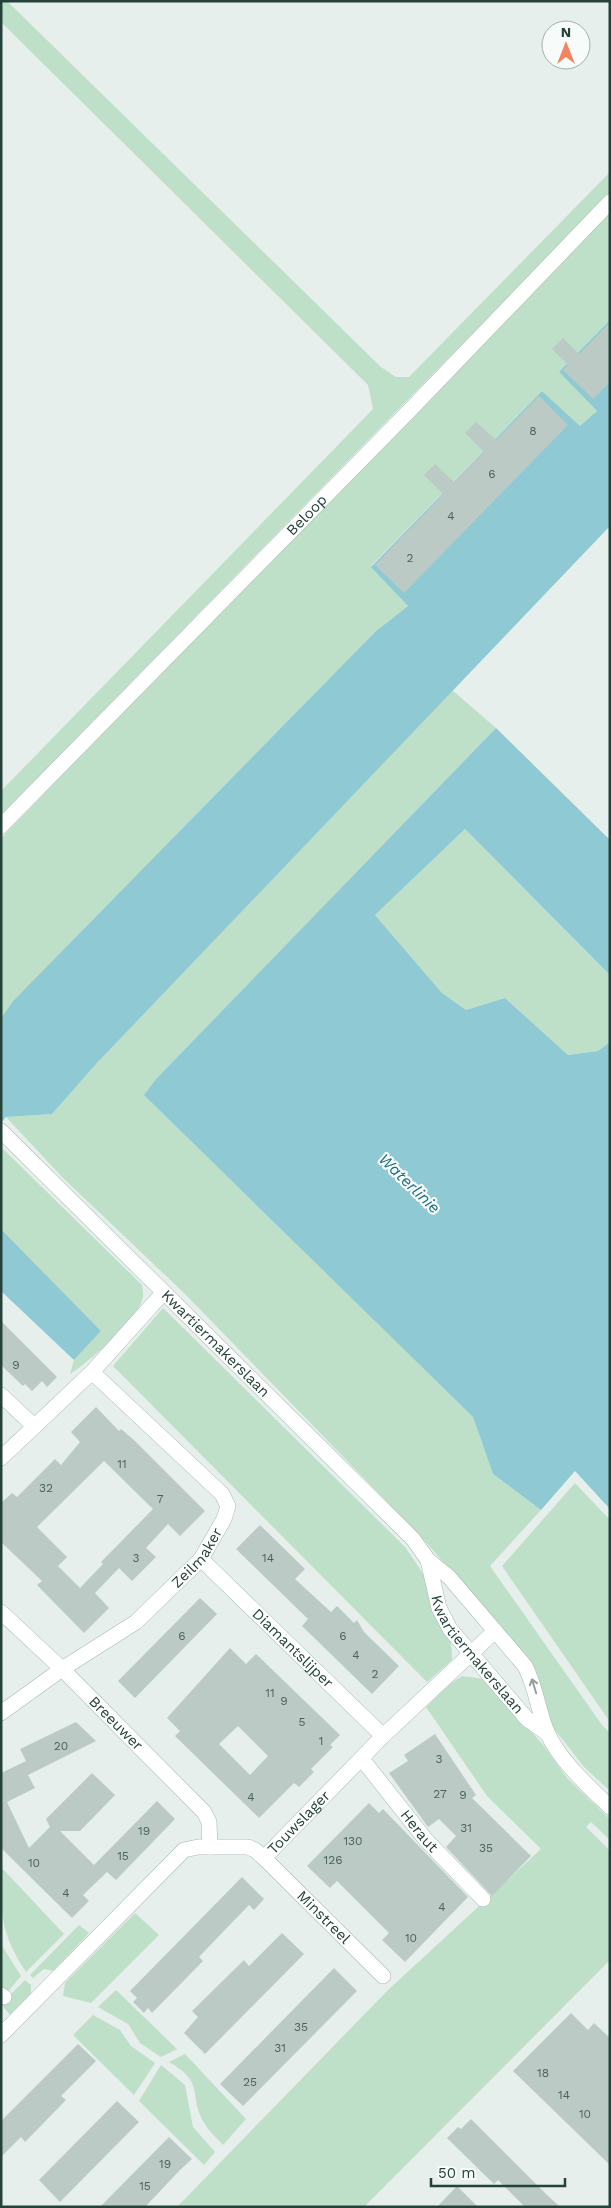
<svg xmlns="http://www.w3.org/2000/svg" width="611" height="2208" font-family="'Work Sans',sans-serif">
<style>
.green{fill:#bfe0c8}
.water{fill:#8ec9d4}
.building{fill:#bbcac4;fill-rule:evenodd}
.lines{fill:none;stroke-linecap:round;stroke-linejoin:round}
.street-casing{stroke:#a8b8b2;stroke-width:16}
.secondary-casing{stroke:#a4bbb3;stroke-width:16}
.street{stroke:#fff;stroke-width:15}
.secondary{stroke:#fff;stroke-width:15}
.oneway{stroke:#92a09c}
.labels{text-anchor:middle;stroke-width:4.5;stroke-linejoin:round;paint-order:stroke}
.number-label{font-size:12px;fill:#4a645c}
.street-label{font-size:15px;fill:#24423a;stroke:#f7fbf9}
.water-label{font-size:16px;font-style:italic;fill:#1c6f80;stroke:#f7fbf9}
</style>
<rect width="100%" height="100%" fill="#e6efeb"/>
<g class="green">
<polygon points="1,1 7,1 381,367 396,377 409,377 610,172 610,193 1,815 1,791 373,409 368,385 1,22"/>
<polygon points="610,213 610,320 559,372 597,411 581,427 542,391 371,566 408,606 376,631 13,1001 1,1018 1,838"/>
<polygon points="452,690 496,728 157,1078 145,1095 473,1417 493,1474 541,1510 490,1566 602,1725 610,1733 610,1791 584,1767 552,1726 533,1666 424,1540 184,1293 63,1178 6,1117 52,1114 97,1063"/>
<polygon points="465,829 610,975 610,1042 598,1051 568,1055 505,998 466,1010 442,993 375,915"/>
<path d="M1 1147 142 1285C143 1290 144 1295 142 1300 137 1320 88 1363 70 1374L74 1360 101 1331 1 1229Z"/>
<path d="M163 1308 405 1547C427 1577 453 1622 452 1660L427 1682 113 1366Z"/>
<polygon points="575,1483 610,1520 610,1722 502,1566"/>
<polygon points="462,1676 485,1679 544,1746 567,1778 610,1819 610,1840 591,1822 586,1827 610,1851 610,1960 364,2207 177,2207 388,1990 541,1849 487,1796 426,1707 450,1684"/>
<path d="M1 1867 64 1934 26 1972C0 1932 1 1914 1 1867Z"/>
<polygon points="135,1913 159,1935 91,2003 63,1996 65,1983"/>
<polygon points="79,1925 89,1933 53,1971 44,1969 33,1978 30,1975"/>
<polygon points="1,1944 21,1976 7,1993 1,1987"/>
<polygon points="25,1980 31,1985 31,1994 10,2015 1,2004"/>
<polygon points="116,1990 177,2049 161,2057 140,2043 128,2024 98,2007"/>
<polygon points="93,2015 120,2030 131,2046 155,2063 134,2095 73,2035"/>
<path d="M185 2054 246 2119 223 2145C218 2139 209 2132 205 2124 187 2095 207 2084 169 2062Z"/>
<polygon points="161,2065 185,2085 193,2127 215,2152 204,2165 139,2101"/>
</g>
<g class="water">
<polygon points="610,320 610,526 97,1063 52,1114 6,1117 1,1123 1,1018 13,1001 376,631 408,606 371,567 542,391 580,426 597,411 559,372"/>
<polygon points="496,728 610,840 610,975 465,829 375,915 442,993 466,1010 505,998 568,1055 598,1051 610,1042 610,1509 575,1471 541,1510 493,1474 473,1417 144,1095 157,1078"/>
<polygon points="1,1229 101,1331 74,1360 1,1291"/>
</g>
<g class="building">
<polygon points="610,322 610,382 593,399 563,370 568,365 552,349 563,338 579,354"/>
<polygon points="539,396 568,425 404,593 375,565 443,494 424,475 435,464 454,482 484,452 465,433 476,422 496,440"/>
<polygon points="1,1321 57,1377 47,1387 42,1381 32,1391 25,1384 23,1386 1,1365"/>
<path d="M96 1407 119 1431 121 1429 135 1441 205 1511 180 1536 168 1524 146 1548 156 1557 132 1581 119 1568 95 1593 109 1608 84 1633 37 1585 42 1581 1 1542V1503L12 1493 17 1497 55 1459 61 1465 80 1442 71 1432ZM104 1461 153 1509 101 1562 103 1564 80 1588 58 1566 67 1557 37 1527Z"/>
<polygon points="260,1525 305,1569 295,1579 331,1612 337,1606 354,1623 357,1620 364,1632 399,1666 372,1694 302,1626 308,1619 236,1549"/>
<polygon points="200,1598 217,1614 135,1698 118,1681"/>
<path d="M230 1648 246 1664 256 1654 340 1735 330 1745 333 1747 311 1769 314 1772 299 1787 294 1783 259 1818 175 1736 180 1731 167 1718ZM238 1726 268 1756 250 1775 219 1744Z"/>
<polygon points="76,1722 96,1741 28,1775 35,1788 7,1802 29,1848 50,1827 46,1819 92,1773 115,1795 80,1831 60,1831 94,1865 157,1801 175,1819 116,1880 107,1872 83,1895 89,1901 72,1918 1,1848 1,1773 26,1761 20,1749"/>
<polygon points="435,1734 476,1795 472,1798 531,1856 492,1896 446,1847 456,1836 439,1819 428,1827 389,1773 408,1761 404,1755"/>
<polygon points="369,1803 379,1813 383,1809 468,1897 405,1962 382,1940 389,1933 337,1881 330,1888 307,1866"/>
<polygon points="242,1877 264,1899 254,1910 249,1905 219,1936 199,1957 203,1961 152,2013 148,2008 144,2013 133,2002 137,1998 130,1991"/>
<polygon points="282,1933 304,1954 205,2054 184,2033 198,2017 192,2011 244,1960 249,1966"/>
<polygon points="334,1968 357,1991 243,2106 220,2084"/>
<polygon points="571,2013 588,2030 594,2023 610,2038 610,2165 513,2071"/>
<polygon points="78,2044 96,2061 61,2096 66,2100 25,2142 21,2137 1,2157 1,2121"/>
<polygon points="117,2101 139,2122 60,2202 39,2180"/>
<polygon points="471,2119 547,2195 560,2207 525,2207 498,2180 494,2184 447,2138 458,2127 461,2129"/>
<polygon points="169,2137 192,2159 180,2170 145,2207 100,2207"/>
<polygon points="457,2186 478,2207 437,2207"/>
</g>
<g class="lines">
<defs>
<g id="street">
<path id="s1" d="M1 826 409 411 610 202"/>
<polyline points="1,1395 34,1426"/>
<polyline points="1,1458 92,1372 163,1293"/>
<path id="s2" d="M201 1559 383 1736"/>
<path id="s3" d="M1 1612 62 1669 204 1812 209 1822 210 1847"/>
<path id="s4" d="M1 1713 62 1669 136 1622 201 1559 224 1519 228 1506 222 1494 92 1372"/>
<path id="s5" d="M362 1759 426 1840 483 1899"/>
<path id="s6" d="M264 1858 383 1976"/>
<polyline points="1,1995 4,1997"/>
<path id="s7" d="M1 2035 184 1850 198 1847H248L255 1850 264 1858 383 1736 495 1631"/>
</g>
<g id="secondary">
<path id="s8" d="M1 1131 413 1539 428 1560 449 1577 525 1666C536 1687 538 1711 547 1732 559 1760 588 1786 610 1807"/>
<path id="s9" d="M428 1560 439 1608 450 1629 527 1719 547 1733"/>
</g>
</defs>
<use href="#street" class="street-casing"/>
<use href="#secondary" class="secondary-casing"/>
<use href="#street" class="street"/>
<use href="#secondary" class="secondary"/>
</g>
<defs><path id="oneway-shaft" d="M-6 0H5M1.5-3L5.5 0L1.5 3" fill="none" stroke-width="1.6" stroke-linecap="round" stroke-linejoin="round" transform="scale(1.25)"/></defs>
<use class="oneway" href="#oneway-shaft" transform="translate(534 1686) rotate(-107)"/>
<g class="labels">
<g class="number-label">
<text x="533" y="435">8</text>
<text x="492" y="478">6</text>
<text x="451" y="520">4</text>
<text x="410" y="562">2</text>
<text x="16" y="1369">9</text>
<text x="122" y="1468">11</text>
<text x="46" y="1492">32</text>
<text x="160" y="1503">7</text>
<text x="136" y="1562">3</text>
<text x="268" y="1562">14</text>
<text x="182" y="1640">6</text>
<text x="343" y="1640">6</text>
<text x="356" y="1659">4</text>
<text x="375" y="1678">2</text>
<text x="270" y="1697">11</text>
<text x="284" y="1705">9</text>
<text x="302" y="1726">5</text>
<text x="321" y="1745">1</text>
<text x="61" y="1750">20</text>
<text x="439" y="1763">3</text>
<text x="440" y="1798">27</text>
<text x="463" y="1799">9</text>
<text x="251" y="1801">4</text>
<text x="466" y="1832">31</text>
<text x="144" y="1835">19</text>
<text x="353" y="1845">130</text>
<text x="486" y="1852">35</text>
<text x="123" y="1860">15</text>
<text x="333" y="1864">126</text>
<text x="34" y="1867">10</text>
<text x="66" y="1897">4</text>
<text x="442" y="1911">4</text>
<text x="411" y="1942">10</text>
<text x="301" y="2031">35</text>
<text x="280" y="2052">31</text>
<text x="543" y="2077">18</text>
<text x="250" y="2086">25</text>
<text x="564" y="2099">14</text>
<text x="585" y="2118">10</text>
<text x="165" y="2168">19</text>
<text x="145" y="2190">15</text>
</g>
<g class="street-label">
<text dy="5" stroke="none"><textPath href="#s1" startOffset="436">Beloop</textPath></text>
<text dy="5" stroke="none"><textPath href="#s8" startOffset="302">Kwartiermakerslaan</textPath></text>
<text dy="5" stroke="none"><textPath href="#s4" startOffset="252">Zeilmaker</textPath></text>
<text dy="5" stroke="none"><textPath href="#s2" startOffset="128">Diamantslijper</textPath></text>
<text dy="5" stroke="none"><textPath href="#s9" startOffset="109">Kwartiermakerslaan</textPath></text>
<text dy="5" stroke="none"><textPath href="#s3" startOffset="160">Breeuwer</textPath></text>
<text dy="5" stroke="none"><textPath href="#s7" startOffset="394">Touwslager</textPath></text>
<text dy="5" stroke="none"><textPath href="#s5" startOffset="92">Heraut</textPath></text>
<text dy="5" stroke="none"><textPath href="#s6" startOffset="84">Minstreel</textPath></text>
</g>
<g class="water-label">
<text transform="translate(410 1183) rotate(44)" y="6">Waterlinie</text>
</g>
</g>
<rect width="611" height="2208" fill="none" stroke="#24423a" stroke-width="5"/>
<g transform="translate(566 45)"><circle r="24" fill="#f7fbf9" stroke="#a3b1ad"/>
<path d="M0-4L9 19L0 12L-9 19Z" fill="#f4845f"/>
<text y="-8" font-size="14" font-weight="bold" text-anchor="middle" fill="#24423a">N</text>
</g>
<path d="M431 2178v8h134v-8" fill="none" stroke="#24423a" stroke-width="2.5"/>
<text x="438" y="2178" font-size="15" fill="#24423a" stroke="#f7fbf9" stroke-width="4" paint-order="stroke">50 m</text>
</svg>
